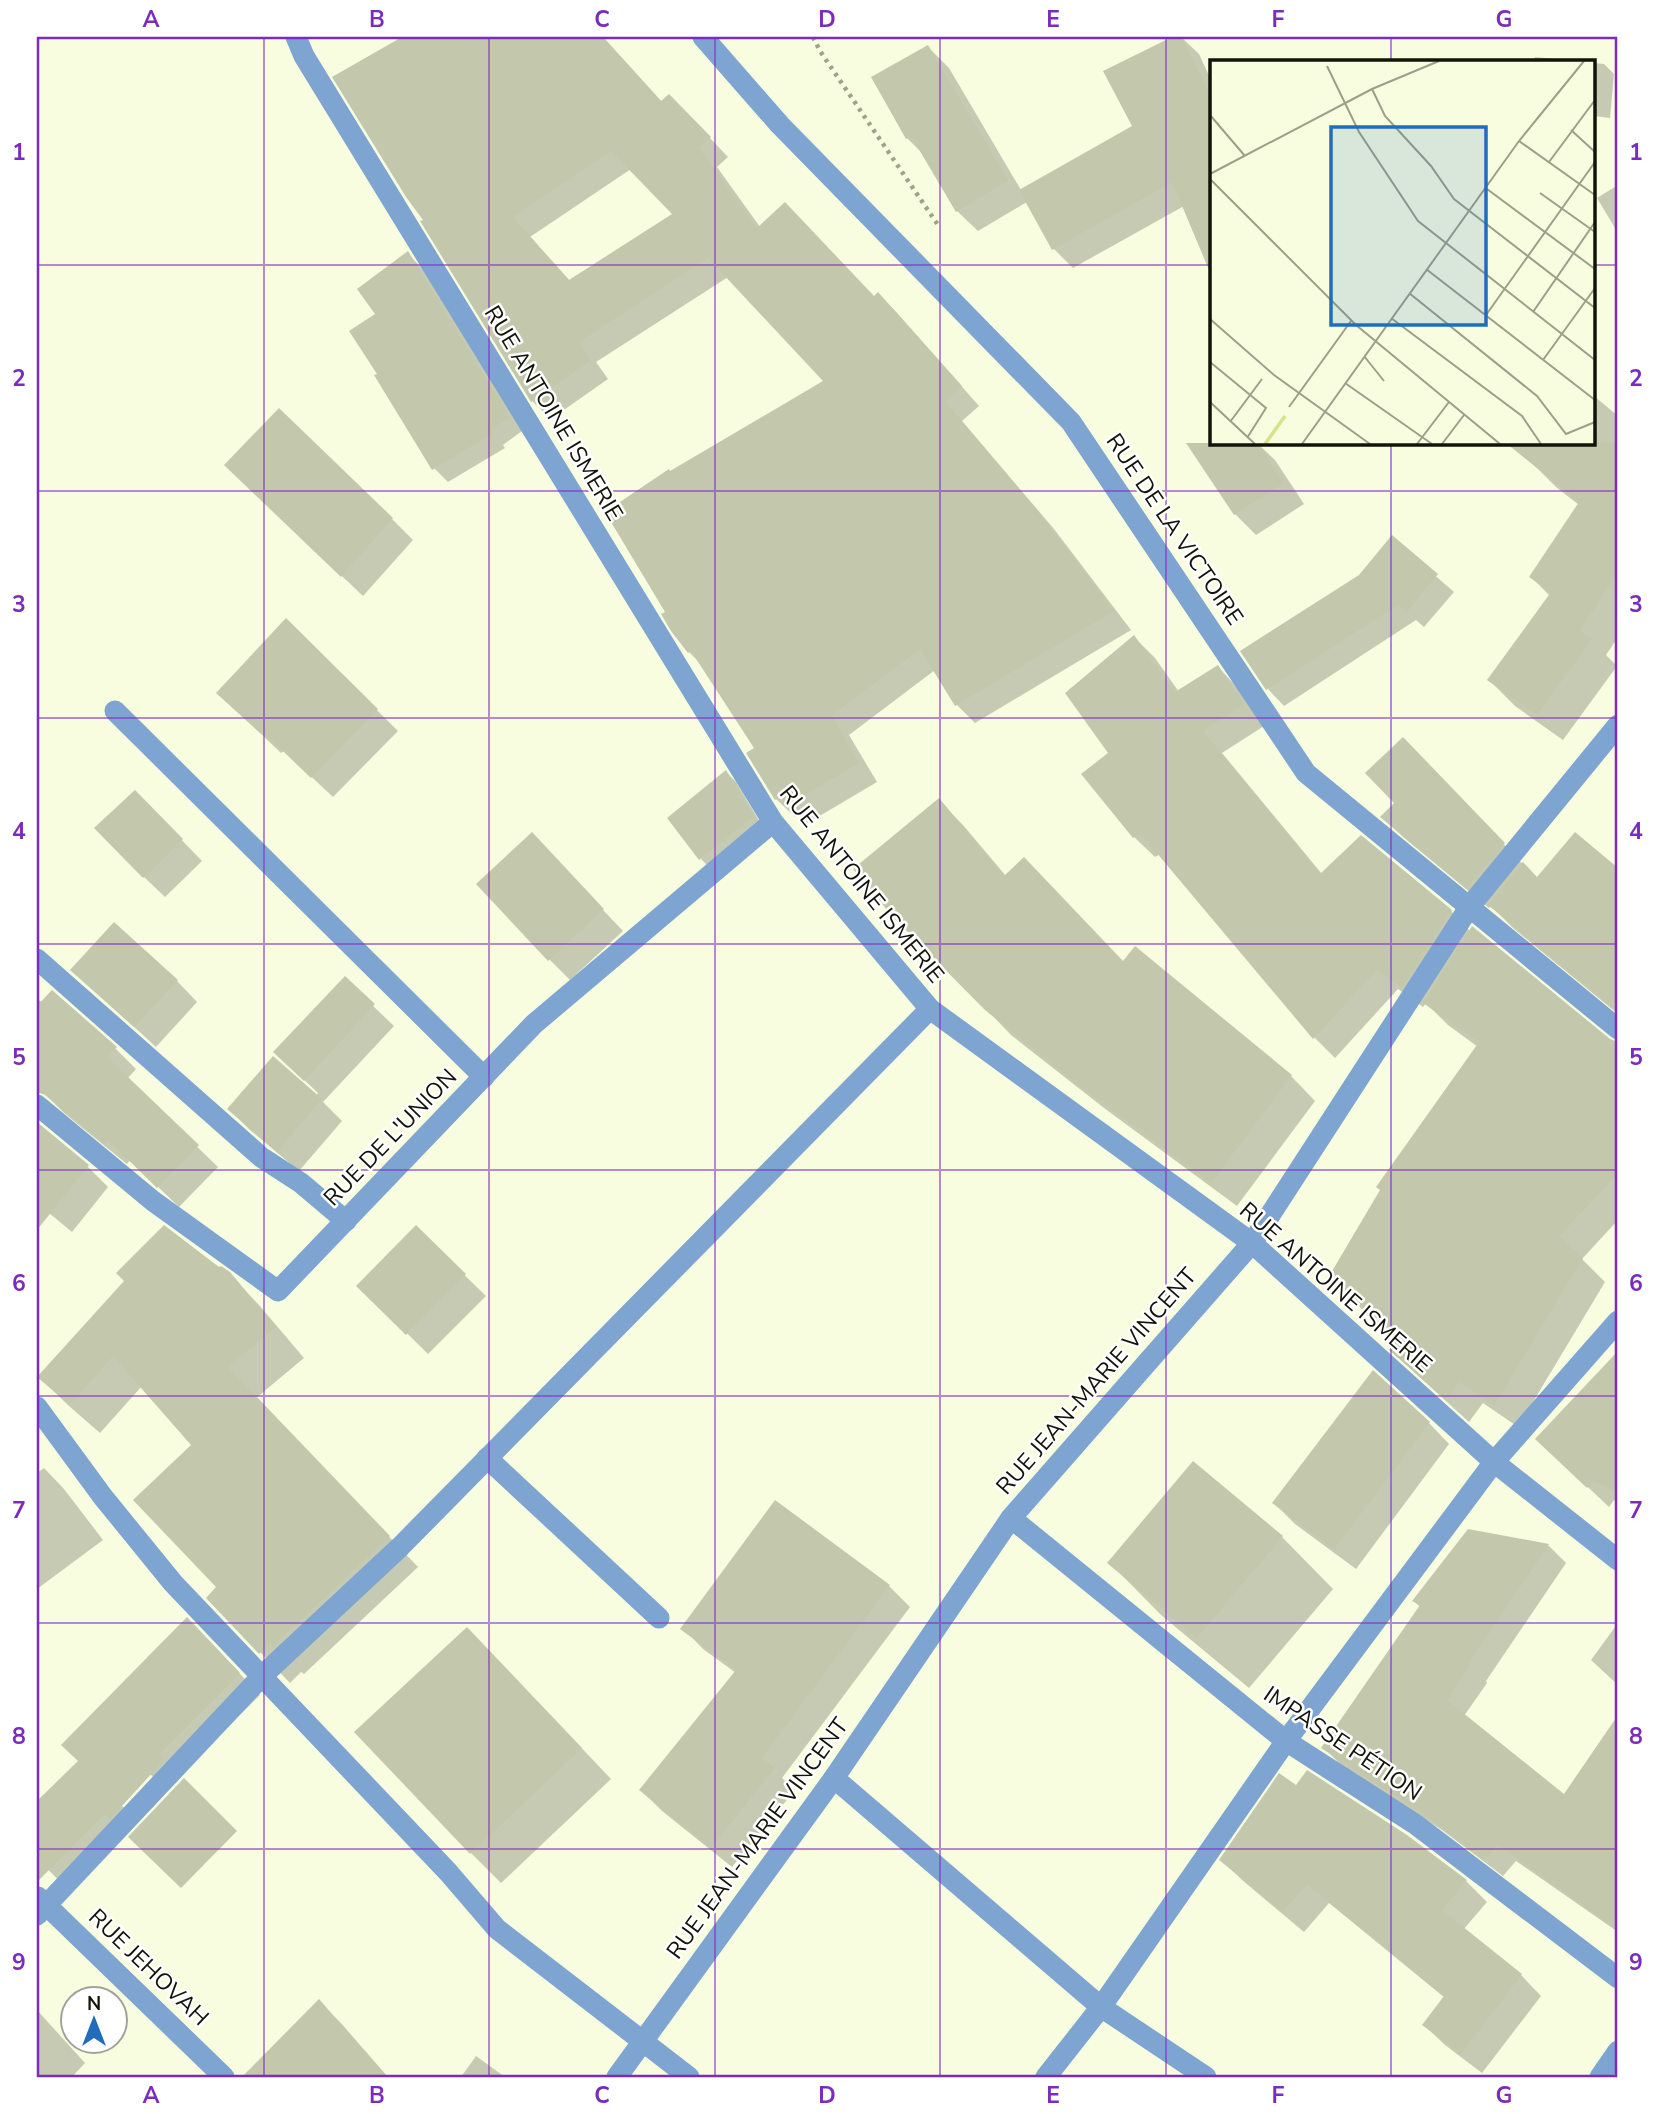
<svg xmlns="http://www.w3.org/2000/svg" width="1655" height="2114" font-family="'Nunito Sans',sans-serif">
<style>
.shadow{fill:#0003;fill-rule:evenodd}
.building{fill:#c3c8ac;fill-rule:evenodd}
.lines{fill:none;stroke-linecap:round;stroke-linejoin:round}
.path{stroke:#9ea18b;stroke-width:4.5;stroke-dasharray:3.5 5;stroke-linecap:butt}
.minor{stroke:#7ea4d2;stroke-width:21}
.grid{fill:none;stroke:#7b2cbf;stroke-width:2;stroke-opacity:0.55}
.labels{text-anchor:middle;stroke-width:5;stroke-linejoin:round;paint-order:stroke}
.street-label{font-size:23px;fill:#121309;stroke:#fff}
.inset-river{fill:none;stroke:#d8e387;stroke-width:3.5}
.inset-road{fill:none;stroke:#9c9f89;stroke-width:2}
.view{fill:#226cbc;fill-opacity:0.15;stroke:#226cbc;stroke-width:3.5}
.inset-edge{fill:none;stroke:#121309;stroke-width:3.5}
.neatline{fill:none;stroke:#7b2cbf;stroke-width:2.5}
.grid-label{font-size:23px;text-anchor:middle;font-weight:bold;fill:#7b2cbf}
</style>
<rect width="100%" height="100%" fill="#f8fddf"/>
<g class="shadow">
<path d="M406 37H483L503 67 537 37H603L662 102 688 115 728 157 717 167 760 227 874 298 878 294 897 313 979 406 962 421 1054 529 1131 630 975 723 956 704 935 670 849 735 877 782 806 824 798 815 795 817 776 799 756 748 702 665 689 652 673 630 667 612 670 473 826 382 728 277 596 362 608 379 551 419 532 401 425 220 335 77ZM631 169 674 215 570 281 530 237Z"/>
<polygon points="1175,37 1181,37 1199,54 1212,82 1212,249 1194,231 1184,206 1073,268 1054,249 1027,202 978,231 957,211 924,155 907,138 928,47 949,68 1021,190 1134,127 1105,72"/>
<polygon points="1535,57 1578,61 1534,61"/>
<polygon points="1594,63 1604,64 1614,74 1610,118 1594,116"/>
<polygon points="1618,185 1618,233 1597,198"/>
<polygon points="408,254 422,268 522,431 503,445 505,448 448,482 434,468 380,374 377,315"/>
<polygon points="1594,396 1618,416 1618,637 1606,655 1617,666 1563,740 1515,706 1489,680 1550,596 1531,577 1579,505 1556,487 1530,461 1594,443"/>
<polygon points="1249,443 1257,443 1275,460 1304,504 1256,535 1235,514 1206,471"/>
<polygon points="247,486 392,519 413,540 363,596"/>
<polygon points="1392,538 1454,592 1424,627 1416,620 1284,706 1268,689"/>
<polygon points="286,620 398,731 333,797 284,751 281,753 218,693"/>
<polygon points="1134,637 1155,658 1179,692 1218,667 1238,688 1264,726 1222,753 1322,874 1451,911 1471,932 1615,1044 1618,1043 1618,1220 1582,1259 1605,1282 1518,1427 1483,1403 1469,1422 1414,1372 1398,1341 1478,1047 1448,1025 1426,1003 1423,1007 1398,989 1335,1058 1314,1037 1160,854 1155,857 1134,837 1111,753"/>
<polygon points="1424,760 1537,879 1575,834 1618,870 1618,1014 1513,928 1491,906 1489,908 1403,837 1382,817 1397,803"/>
<polygon points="726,772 736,782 763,827 711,869 701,859"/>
<polygon points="135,792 202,861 165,897 144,877"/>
<polygon points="938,800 963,825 1006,876 1124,963 1291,1076 1315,1101 1237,1206 1104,1108 1011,1035 986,1009"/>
<polygon points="552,856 623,931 570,980 549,959"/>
<polygon points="72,970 177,981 197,1002 156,1047"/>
<polygon points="345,979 394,1026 323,1102 342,1121 299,1171 250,1130 229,1109 316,1096 318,1093 297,1073"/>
<polygon points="37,999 115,1048 136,1069 127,1079 218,1167 179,1207 130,1160 127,1164 64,1113 37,1086"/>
<polygon points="37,1123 87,1166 108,1187 72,1232 37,1203"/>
<polygon points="416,1228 486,1296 428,1354 359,1286"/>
<polygon points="219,1269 229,1274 259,1305 304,1358 256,1398 418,1567 304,1674 301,1672 290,1683 208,1598 219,1587 194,1445 142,1386 100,1433 69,1406 39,1377"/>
<polygon points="1618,1354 1618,1502 1614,1500 1609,1507 1537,1439"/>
<polygon points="1429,1423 1449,1444 1356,1569 1295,1524 1274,1503"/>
<polygon points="44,1468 64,1489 103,1540 37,1589 37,1473"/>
<polygon points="775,1503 889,1586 910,1607 782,1778 795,1790 732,1867 662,1811 641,1790 736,1673 703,1649 683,1628"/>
<polygon points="1468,1530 1549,1546 1566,1563 1486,1681 1487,1683 1464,1716 1564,1797 1618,1718 1618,1932 1516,1861 1503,1876 1442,1830 1341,1765 1324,1748 1421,1608 1414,1601"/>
<polygon points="1282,1537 1333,1589 1249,1688 1161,1615 1110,1563"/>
<polygon points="1618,1623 1618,1685 1591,1660"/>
<polygon points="208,1640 260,1695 165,1789 145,1769"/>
<polygon points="497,1659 611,1779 501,1883 471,1853"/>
<polygon points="76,1765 139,1821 69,1891 37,1858 37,1803"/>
<polygon points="1297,1787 1406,1836 1466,1881 1487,1902 1463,1930 1521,1975 1541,1996 1482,2073 1445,2045 1424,2025 1445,1998 1329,1903 1304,1932 1242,1880 1222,1860"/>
<polygon points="319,2002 340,2022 388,2077 251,2077 247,2074"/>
<polygon points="37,2010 85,2063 72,2077 37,2077"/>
<polygon points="476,2056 505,2077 461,2077"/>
</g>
<g class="building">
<path d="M402 37H603L661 101 669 94 711 137 699 148 757 228 785 202 874 296 878 292 962 386 945 401 1037 510 1114 611 955 706 920 649 832 715 859 763 786 806 780 796 775 800 746 753 754 748 691 651 688 653 671 631 661 614 665 612 605 512 669 469 670 471 823 381 708 258 579 342 591 360 531 402 420 221 423 220 406 197 332 77ZM611 151 672 214 569 280 513 217Z"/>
<polygon points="1172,37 1181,37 1212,98 1212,277 1172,182 1052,250 1019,190 1132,126 1103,71"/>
<polygon points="928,45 1008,180 956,212 911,136 906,139 871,77"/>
<polygon points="408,251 510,417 490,430 492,434 432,470 374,375 377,374 349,331 375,314 357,289"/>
<polygon points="279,408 393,518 341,577 224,465"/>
<polygon points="1618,442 1618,573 1580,630 1592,639 1537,715 1487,680 1551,592 1529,577 1579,502 1506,443"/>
<polygon points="1186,443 1258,443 1284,483 1234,515"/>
<polygon points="1392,535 1438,574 1407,612 1398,605 1266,690 1240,651 1359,575"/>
<polygon points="286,618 378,709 311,778 262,731 260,733 216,693"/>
<polygon points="1134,635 1175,692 1218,665 1244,704 1203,731 1320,874 1361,835 1452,910 1402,988 1377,970 1313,1039 1140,833 1133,838 1081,774 1108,753 1065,693"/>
<polygon points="1403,737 1505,843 1467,888 1380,817 1394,803 1365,773"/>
<polygon points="726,770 754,816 699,860 667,818"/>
<polygon points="135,790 183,839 143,878 94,828"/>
<polygon points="939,798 1004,876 1024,857 1123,961 1135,946 1292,1075 1211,1183 1077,1084 985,1010 893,917 853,869"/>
<polygon points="532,832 604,909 548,961 476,884"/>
<polygon points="1575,832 1618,868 1618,1012 1488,905 1523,862 1537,877"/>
<polygon points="114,922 178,980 134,1027 70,970"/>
<polygon points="1472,926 1610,1039 1618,1042 1618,1174 1559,1236 1583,1258 1495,1405 1459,1382 1446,1400 1389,1350 1396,1340 1328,1278 1380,1190 1376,1187 1479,1042 1423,1003"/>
<polygon points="345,976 375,1004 304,1081 273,1052"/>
<polygon points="52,990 117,1047 107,1057 199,1145 157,1188 108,1140 105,1144 45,1095 37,1092 37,1006"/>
<polygon points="273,1056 322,1099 277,1152 227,1109"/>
<polygon points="37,1122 89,1165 37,1230"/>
<polygon points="164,1225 219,1267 221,1266 230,1272 276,1327 228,1367 390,1536 273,1646 270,1643 259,1654 206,1598 216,1587 133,1500 191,1445 113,1356 70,1405 37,1377 124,1281 116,1273"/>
<polygon points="416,1225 466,1274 406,1335 356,1286"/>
<polygon points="1618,1351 1618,1494 1593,1480 1587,1488 1535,1439"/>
<polygon points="1373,1370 1430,1422 1334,1549 1272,1503"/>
<polygon points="1193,1461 1283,1536 1197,1638 1107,1563"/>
<polygon points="775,1500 890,1585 762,1758 775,1768 711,1848 639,1790 736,1670 680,1629"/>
<polygon points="1468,1529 1549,1544 1469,1663 1471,1664 1447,1700 1564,1794 1618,1715 1618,1930 1498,1845 1484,1860 1422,1813 1321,1748 1420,1605 1412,1601"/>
<polygon points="187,1617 240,1673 160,1754 165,1759 110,1819 105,1814 37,1882 37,1801 78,1761 61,1745"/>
<polygon points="467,1627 582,1748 470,1854 354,1732"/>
<polygon points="1307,1770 1407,1835 1467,1880 1442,1910 1522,1974 1461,2054 1422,2025 1444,1996 1307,1884 1283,1912 1219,1860 1279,1773 1296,1785"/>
<polygon points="184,1778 237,1831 181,1888 128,1837"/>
<polygon points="319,1999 387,2077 242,2077"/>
</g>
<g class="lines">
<polyline class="path" points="813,37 820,51 938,225"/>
<g class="minor">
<polyline points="296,37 304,56 773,822 930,1009 1252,1243 1494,1462 1618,1560"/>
<polyline points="703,37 780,125 1071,422 1306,773 1618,1029"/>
<polyline points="115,711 484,1077"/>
<polyline points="37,959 261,1157 301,1183 346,1221"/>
<polyline points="37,1105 153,1201 278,1291 534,1024 773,822"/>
<polyline points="37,1407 103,1497 173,1583 448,1872 497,1929 689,2077"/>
<polyline points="487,1458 659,1618"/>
<polyline points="1011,1518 1286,1741 1415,1824 1618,1978"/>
<polyline points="834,1778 1101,2007 1206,2077"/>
<polyline points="38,1897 224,2077"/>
<polyline points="37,1915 262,1676 400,1547 930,1009"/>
<polyline points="617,2077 834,1778 1011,1518 1252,1243 1470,906 1618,725"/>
<polyline points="1046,2077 1101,2007 1286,1741 1494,1462 1618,1321"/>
<polyline points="1600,2077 1618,2051"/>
</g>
</g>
<path class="grid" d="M264 37V2077M489 37V2077M715 37V2077M940 37V2077M1166 37V2077M1391 37V61M37 265H1212M1594 265H1618M1391 443V2077M37 491H1618M37 718H1618M37 944H1618M37 1170H1618M37 1396H1618M37 1623H1618M37 1849H1618"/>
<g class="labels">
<g class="street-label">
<text transform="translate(554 413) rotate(59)" y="8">RUE ANTOINE ISMERIE</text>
<text transform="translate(1175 529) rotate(56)" y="8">RUE DE LA VICTOIRE</text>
<text transform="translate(862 884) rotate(51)" y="8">RUE ANTOINE ISMERIE</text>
<text transform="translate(390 1137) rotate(-46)" y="8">RUE DE L'UNION</text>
<text transform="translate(1336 1287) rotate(41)" y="8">RUE ANTOINE ISMERIE</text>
<text transform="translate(1096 1381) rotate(-49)" y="8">RUE JEAN-MARIE VINCENT</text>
<text transform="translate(1343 1743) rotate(34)" y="8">IMPASSE PÉTION</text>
<text transform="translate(757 1838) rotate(-54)" y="8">RUE JEAN-MARIE VINCENT</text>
<text transform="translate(149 1967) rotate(44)" y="8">RUE JEHOVAH</text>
</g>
</g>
<g transform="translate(1210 60)">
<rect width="385" height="385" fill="#f8fddf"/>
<path class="inset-river" d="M55 384 75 356"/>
<path class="inset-road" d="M117 6 149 72 208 161 385 300M162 29 175 56 221 106 244 139 385 248M0 55 35 96M361 70 385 92M309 81 385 135M339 102 385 40M0 114 162 29 229 1M0 119 146 265 290 384M277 129 385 209M330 133 385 172M216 209 385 340M199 233 327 336 356 374 385 362M323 252 385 162M276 255 385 102M181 258 312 356 331 384M0 259 64 315 160 384M154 296 174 321M333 300 385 228M0 302 56 348 37 378M135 323 222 384M0 342 45 384M79 347 141 261M20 362 52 319M92 384 309 81 374 1M207 384 239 342M232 384 254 355"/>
<path class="view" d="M121 67H276V265H121Z"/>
<rect width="385" height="385" class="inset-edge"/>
</g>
<rect width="1655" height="2114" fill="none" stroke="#ffffff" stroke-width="77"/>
<g transform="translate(94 2020)"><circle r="33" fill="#ffffff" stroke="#a0a19d" stroke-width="2"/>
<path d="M0-5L12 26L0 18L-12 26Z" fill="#226cbc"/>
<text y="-10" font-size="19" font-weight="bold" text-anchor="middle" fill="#121309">N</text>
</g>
<rect x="38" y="38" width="1578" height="2038" class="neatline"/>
<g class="grid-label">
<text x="151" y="27">A</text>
<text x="377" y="27">B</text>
<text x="602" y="27">C</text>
<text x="827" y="27">D</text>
<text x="1053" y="27">E</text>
<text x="1278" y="27">F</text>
<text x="1504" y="27">G</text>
<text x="19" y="160">1</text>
<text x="1636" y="160">1</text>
<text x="19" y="386">2</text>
<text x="1636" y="386">2</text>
<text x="19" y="612">3</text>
<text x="1636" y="612">3</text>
<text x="19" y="839">4</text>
<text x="1636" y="839">4</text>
<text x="19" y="1065">5</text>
<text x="1636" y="1065">5</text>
<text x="19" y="1291">6</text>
<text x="1636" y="1291">6</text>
<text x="19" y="1518">7</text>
<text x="1636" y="1518">7</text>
<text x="19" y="1744">8</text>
<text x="1636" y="1744">8</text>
<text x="19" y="1970">9</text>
<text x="1636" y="1970">9</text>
<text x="151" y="2103">A</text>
<text x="377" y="2103">B</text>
<text x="602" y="2103">C</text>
<text x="827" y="2103">D</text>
<text x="1053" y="2103">E</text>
<text x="1278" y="2103">F</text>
<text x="1504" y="2103">G</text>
</g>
</svg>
